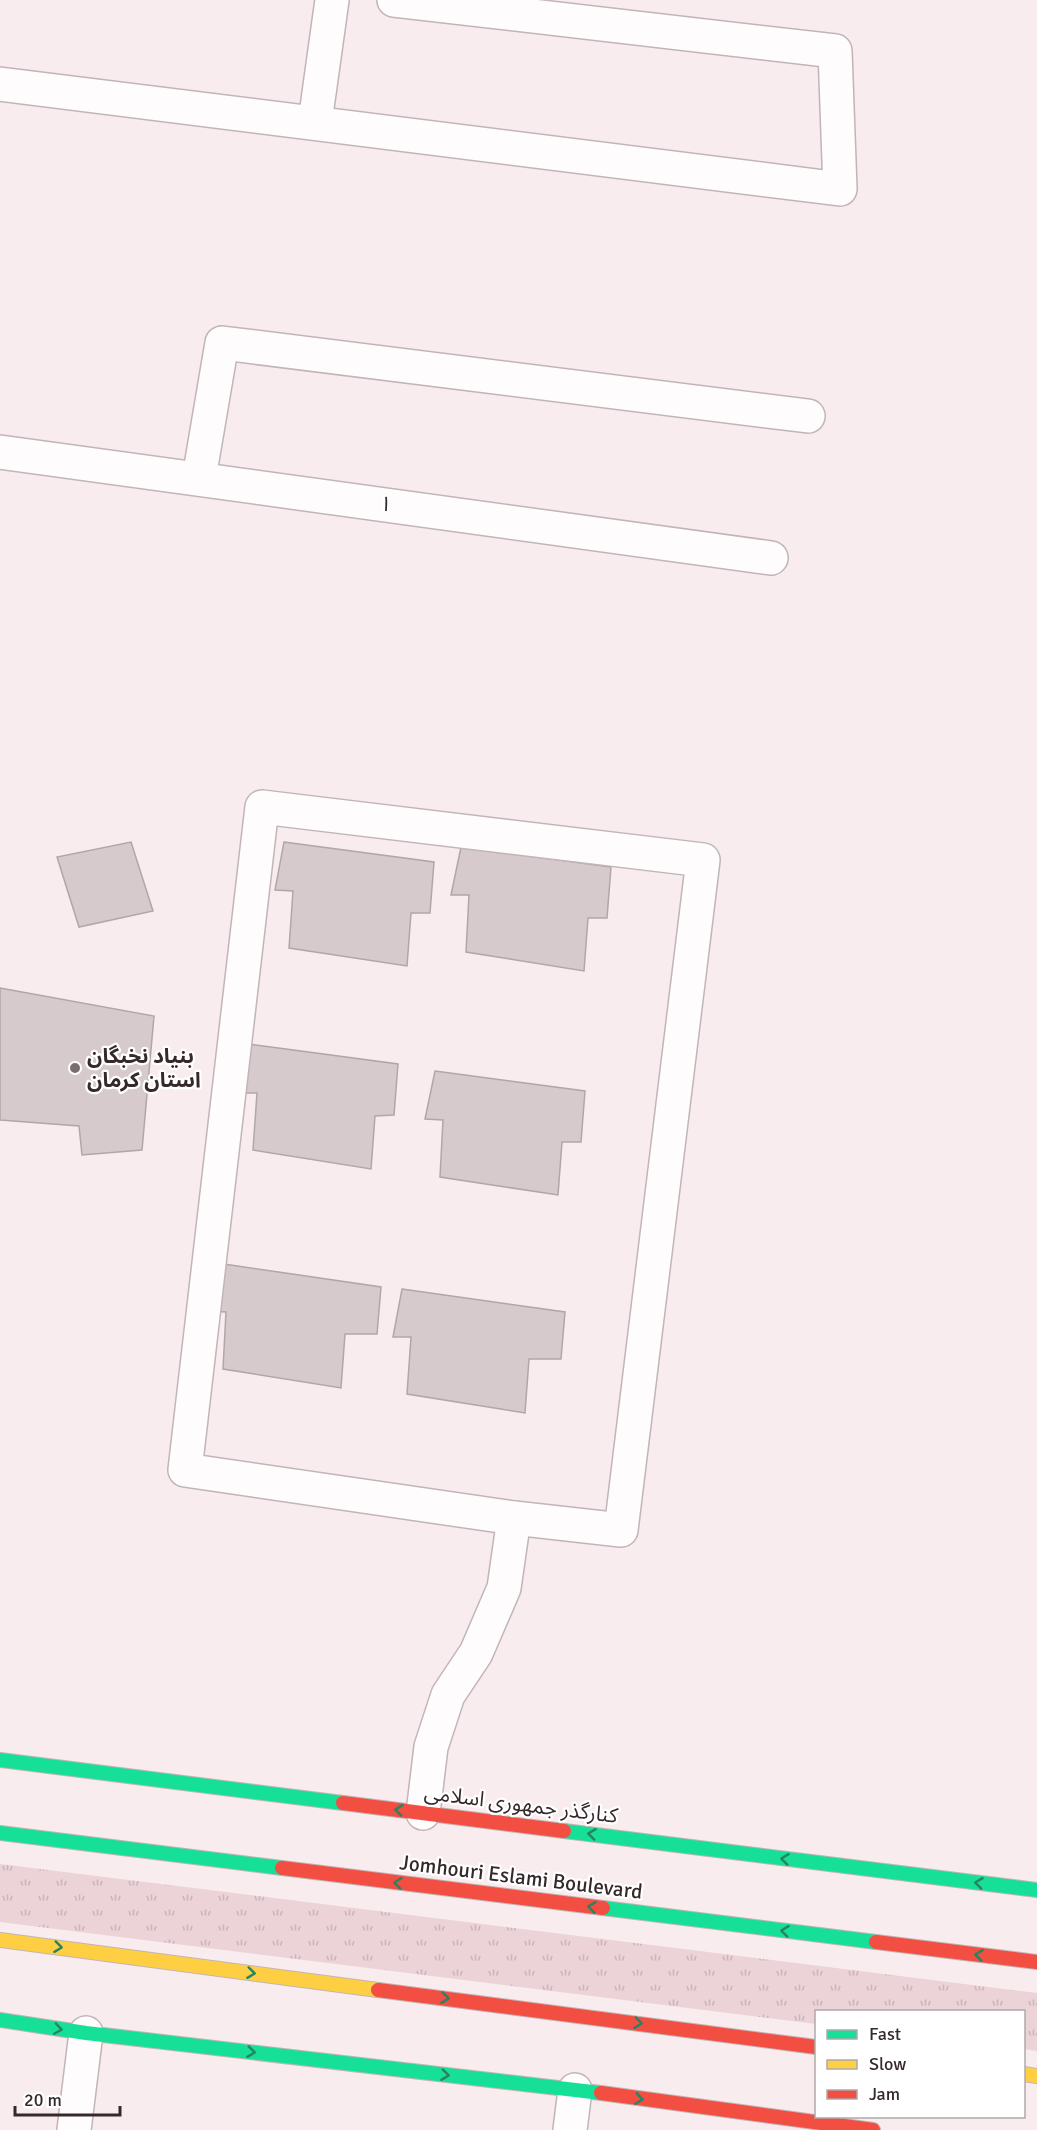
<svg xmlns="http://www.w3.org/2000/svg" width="1037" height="2130" font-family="Signika,'Noto Sans Arabic',sans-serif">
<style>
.grass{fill:url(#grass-tufts)}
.building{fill:#d6cacc;stroke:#b1a6a8;stroke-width:1.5}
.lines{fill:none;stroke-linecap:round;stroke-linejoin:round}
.street-casing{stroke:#c1b5b7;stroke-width:36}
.fast-casing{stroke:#c1b5b7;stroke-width:16}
.slow-casing{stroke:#c1b5b7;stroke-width:16}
.jam-casing{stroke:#c1b5b7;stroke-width:16}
.street{stroke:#fefcfc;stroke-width:33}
.fast{stroke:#16e098;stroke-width:14}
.slow{stroke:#ffcf43;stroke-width:14}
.jam{stroke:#f24e42;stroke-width:14}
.oneway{stroke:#268462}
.poi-dot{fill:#7a6d6f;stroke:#fff;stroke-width:2}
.labels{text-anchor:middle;stroke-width:4.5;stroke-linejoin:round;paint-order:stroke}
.street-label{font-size:21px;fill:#36292b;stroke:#fff}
.poi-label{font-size:21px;font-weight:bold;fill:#36292b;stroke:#fff;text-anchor:start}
</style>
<defs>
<pattern id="grass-tufts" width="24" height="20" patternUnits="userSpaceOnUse" patternTransform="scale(1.5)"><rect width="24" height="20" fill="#ebd3d7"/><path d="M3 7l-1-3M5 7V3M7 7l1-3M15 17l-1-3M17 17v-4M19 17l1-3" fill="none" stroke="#cab5b9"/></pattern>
</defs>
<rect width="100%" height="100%" fill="#f8ecee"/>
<polygon class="grass" points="0,1864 1037,1993 1037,2051 1024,2049 1024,2012 816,2012 816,2024 0,1922"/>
<g class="building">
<polygon points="131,842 153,911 79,927 57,857"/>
<polygon points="284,842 434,862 430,913 411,913 407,966 289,948 293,891 275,890"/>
<polygon points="461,847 611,867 607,918 588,918 584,971 466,952 469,895 451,895"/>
<polygon points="0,988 154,1016 142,1150 82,1155 79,1126 0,1120"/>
<polygon points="248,1044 398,1064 394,1115 375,1116 371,1169 253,1150 257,1093 238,1093"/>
<polygon points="435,1071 585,1091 581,1142 562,1142 558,1195 440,1177 443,1120 425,1119"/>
<polygon points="217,1263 381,1287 377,1334 345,1334 341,1388 223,1369 226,1312 208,1311"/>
<polygon points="402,1289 565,1312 561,1359 529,1359 525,1413 407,1394 411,1337 393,1337"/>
</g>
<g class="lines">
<defs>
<g id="street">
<polyline points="0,84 840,189 835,51 394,0"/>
<polyline points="315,122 332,0"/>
<polyline points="0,452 771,558"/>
<polyline points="199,478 222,343 808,416"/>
<polygon points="262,807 703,860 621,1530 514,1518 185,1470"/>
<polyline points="423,1813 431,1747 448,1695 476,1653 504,1588 514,1518"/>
<polyline points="74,2130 86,2033"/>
<polyline points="570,2130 575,2090"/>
</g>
<g id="fast">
<polyline points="0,1760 343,1803"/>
<polyline points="564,1831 1037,1890"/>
<polyline points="0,1833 282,1868"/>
<polyline points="603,1908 876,1942"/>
<polyline points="0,2020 86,2033 601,2093"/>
</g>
<g id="slow">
<polyline points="0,1940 378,1990"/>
<polyline points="1024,2074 1037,2076"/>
</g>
<g id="jam">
<polyline points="343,1803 564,1831"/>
<polyline points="282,1868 603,1908"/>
<polyline points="876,1942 1037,1962"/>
<polyline points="378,1990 816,2047"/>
<polyline points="601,2093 873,2130"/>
</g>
</defs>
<use href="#street" class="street-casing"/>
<use href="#fast" class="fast-casing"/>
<use href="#slow" class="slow-casing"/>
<use href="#jam" class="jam-casing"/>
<use href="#street" class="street"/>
<use href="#fast" class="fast"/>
<use href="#slow" class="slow"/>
<use href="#jam" class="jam"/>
</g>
<defs><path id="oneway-chevron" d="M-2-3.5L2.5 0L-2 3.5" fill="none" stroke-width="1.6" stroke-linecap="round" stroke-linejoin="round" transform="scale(1.5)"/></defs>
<g class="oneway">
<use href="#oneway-chevron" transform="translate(399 1810) rotate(-173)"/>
<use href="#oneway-chevron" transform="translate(592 1834) rotate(-173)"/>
<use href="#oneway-chevron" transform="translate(785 1859) rotate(-173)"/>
<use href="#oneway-chevron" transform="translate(398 1883) rotate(-173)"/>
<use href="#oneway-chevron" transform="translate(979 1883) rotate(-173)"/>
<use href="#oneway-chevron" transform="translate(592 1907) rotate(-173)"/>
<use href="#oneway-chevron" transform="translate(785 1931) rotate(-173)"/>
<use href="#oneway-chevron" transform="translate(58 1947) rotate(7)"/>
<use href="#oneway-chevron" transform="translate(979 1955) rotate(-173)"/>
<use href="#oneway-chevron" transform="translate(251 1973) rotate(7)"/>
<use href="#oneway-chevron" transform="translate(445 1998) rotate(7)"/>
<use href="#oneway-chevron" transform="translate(638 2023) rotate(7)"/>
<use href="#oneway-chevron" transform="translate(58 2029) rotate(9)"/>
<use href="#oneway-chevron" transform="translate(251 2052) rotate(7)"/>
<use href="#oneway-chevron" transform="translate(445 2075) rotate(7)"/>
<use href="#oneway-chevron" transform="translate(639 2099) rotate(8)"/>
</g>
<circle class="poi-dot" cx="75" cy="1068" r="6"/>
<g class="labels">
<g class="street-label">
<text transform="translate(386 504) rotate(8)" y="7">۱</text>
<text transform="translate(521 1804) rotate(7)" y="7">کنارگذر جمهوری اسلامی</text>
<text transform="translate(521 1877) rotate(7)" y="7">Jomhouri Eslami Boulevard</text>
</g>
<g class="poi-label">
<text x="87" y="1063">بنیاد نخبگان<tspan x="87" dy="24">استان کرمان</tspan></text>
</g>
</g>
<rect x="815" y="2010" width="210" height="108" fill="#ffffff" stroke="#afa9aa" stroke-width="1.5"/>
<rect x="827" y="2030" width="30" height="9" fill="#16e098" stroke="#afa9aa" stroke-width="1.5"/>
<text x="869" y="2040" font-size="18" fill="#36292b">Fast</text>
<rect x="827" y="2060" width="30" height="9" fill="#ffcf43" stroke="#afa9aa" stroke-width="1.5"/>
<text x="869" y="2070" font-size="18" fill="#36292b">Slow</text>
<rect x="827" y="2090" width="30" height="9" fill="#f24e42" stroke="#afa9aa" stroke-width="1.5"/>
<text x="869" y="2100" font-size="18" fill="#36292b">Jam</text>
<path d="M15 2106v9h105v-9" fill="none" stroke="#36292b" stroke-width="3"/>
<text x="24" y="2106" font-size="18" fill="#36292b" stroke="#ffffff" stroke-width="4.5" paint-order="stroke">20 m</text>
</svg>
